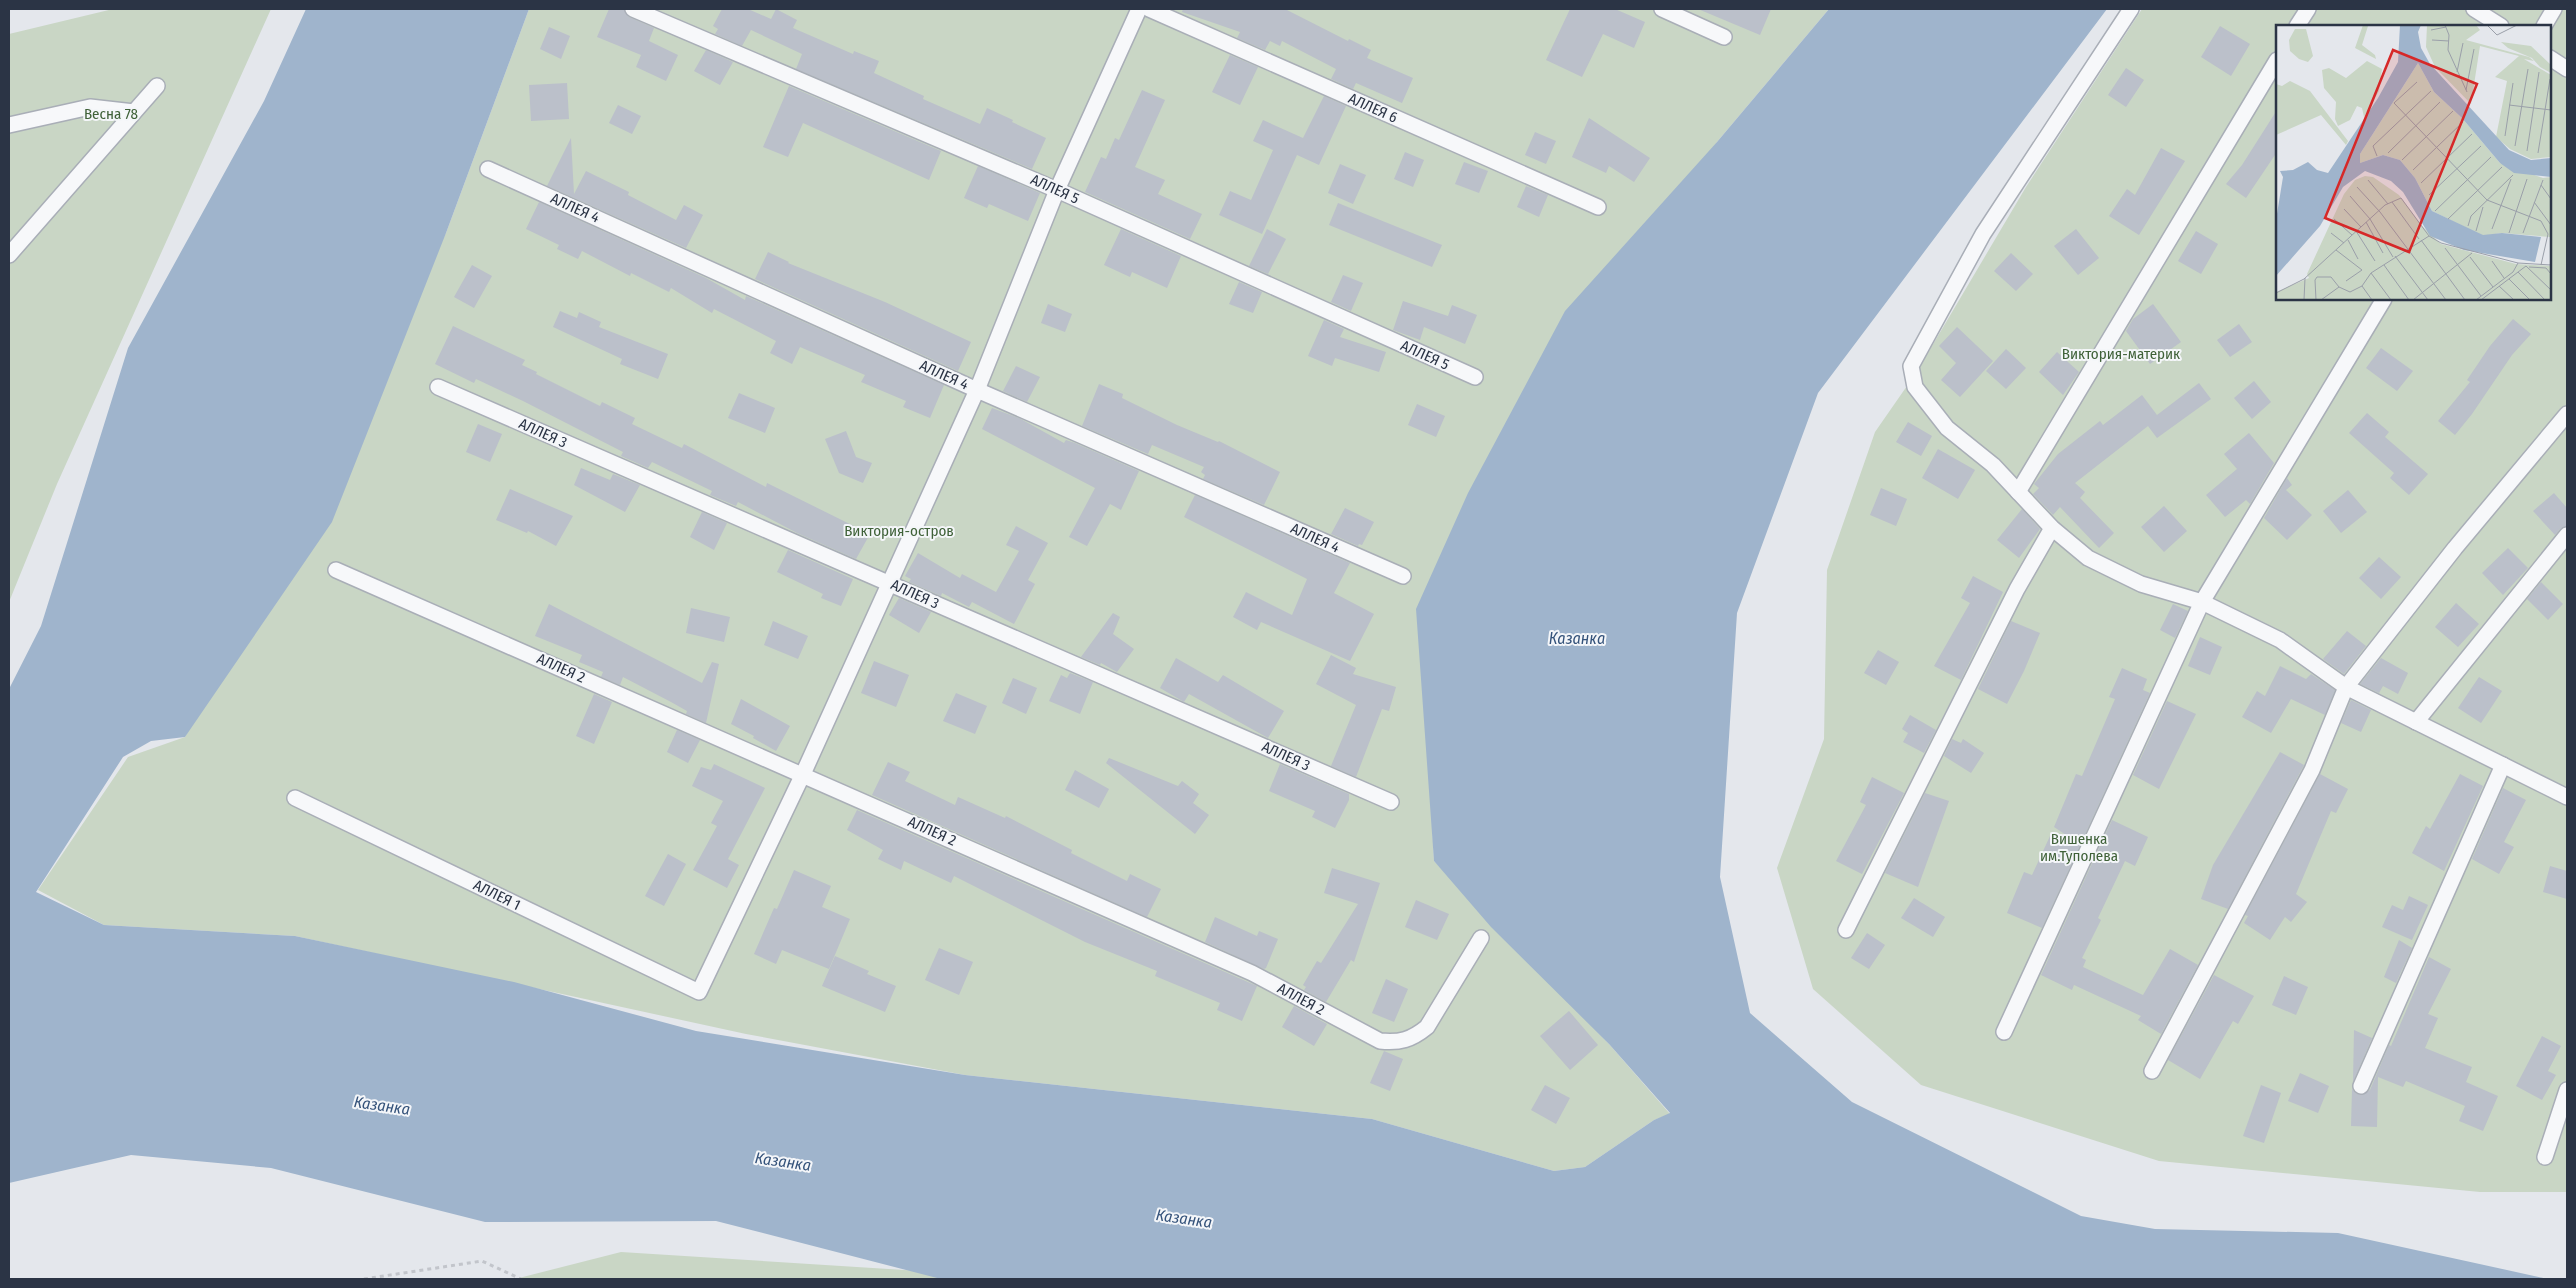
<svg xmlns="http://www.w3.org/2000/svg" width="2576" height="1288" font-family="'Fira Sans Condensed',sans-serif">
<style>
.green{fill:#c9d6c5;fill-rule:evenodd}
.water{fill:#9fb4cc}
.building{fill:#bbc0ca}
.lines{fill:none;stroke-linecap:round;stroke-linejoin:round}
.lane-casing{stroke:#a9aeb7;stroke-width:18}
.path{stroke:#c2c5cb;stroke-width:3;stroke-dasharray:4 4;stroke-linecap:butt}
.lane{stroke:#f7f8fa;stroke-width:15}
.labels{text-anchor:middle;stroke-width:4;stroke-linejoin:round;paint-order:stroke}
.street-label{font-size:15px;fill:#2b3445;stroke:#f4f6f9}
.park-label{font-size:15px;fill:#3f6138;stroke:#f4f6f9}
.water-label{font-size:16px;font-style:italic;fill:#34527a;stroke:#f4f6f9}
.inset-road{fill:none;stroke:#9a9fa9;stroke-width:1}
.view{fill:#d62828;fill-opacity:0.15;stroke:#d62828;stroke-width:2.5}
.inset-edge{fill:none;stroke:#2b3445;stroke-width:2.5}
</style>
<rect width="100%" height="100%" fill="#e4e7ec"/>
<g class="green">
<polygon points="113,9 271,9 57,484 9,602 9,34"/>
<polygon points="529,9 1829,9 1717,142 1428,745 1434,861 1609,1044 1670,1114 1654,1120 1585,1167 1554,1171 1372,1119 965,1075 746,1034 295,936 104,925 38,890 128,757 185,737 446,233"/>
<path d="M2142 9H2567V1192H2480L2159 1161 1921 1085 1813 989 1777 868 1824 739 1827 570 1875 432 1916 373 2026 187ZM2277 26H2550V299H2277Z"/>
<polygon points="621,1252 920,1271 942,1279 515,1279"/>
</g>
<polygon class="water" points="306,9 529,9 446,233 332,522 185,737 151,741 123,757 36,892 104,925 295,936 514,982 696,1031 965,1075 1372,1119 1554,1171 1585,1167 1654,1120 1670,1113 1609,1044 1491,927 1434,861 1416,609 1468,493 1565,311 1717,142 1829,9 2107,9 1818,393 1737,613 1720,877 1750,1013 1852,1102 2081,1216 2155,1229 2338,1233 2548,1279 941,1279 716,1221 485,1222 271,1168 131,1155 9,1183 9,689 41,626 128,348 264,101"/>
<g class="building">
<polygon points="609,9 624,9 629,17 654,28 649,41 678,55 666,81 636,67 641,55 597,37"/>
<polygon points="722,9 748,9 771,19 776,9 797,20 793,28 853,54 854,51 879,61 874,73 924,96 923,99 980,124 987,108 1013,120 1012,122 1046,138 1032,169 796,69 802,54 751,30 742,46 715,34 718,29 713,26"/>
<polygon points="1183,9 1285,9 1348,41 1349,39 1371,50 1367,58 1413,78 1402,103 1356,83 1353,89 1331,79 1336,69 1282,41 1280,46 1270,41 1265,50 1237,38 1240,32 1182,12"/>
<polygon points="1570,9 1615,9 1645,22 1634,48 1603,34 1582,77 1546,60"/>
<polygon points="1698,9 1771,9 1760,35"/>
<polygon points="2220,26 2250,44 2231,76 2201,57"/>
<polygon points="549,27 570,36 561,59 540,49"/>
<polygon points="706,50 733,62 720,85 694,71"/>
<polygon points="1230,55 1258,67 1240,105 1212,92"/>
<polygon points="2126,68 2144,80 2126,107 2108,95"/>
<polygon points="567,83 569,119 531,121 529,85"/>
<polygon points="789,86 941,151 929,180 803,123 788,157 763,147"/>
<polygon points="1142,90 1165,100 1135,167 1165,180 1158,194 1202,214 1190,239 1085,192 1101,157 1106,159 1115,138 1119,140"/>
<polygon points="1324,96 1346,106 1319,165 1297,155 1262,234 1219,215 1230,191 1251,200 1273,150 1253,141 1263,120 1303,138"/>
<polygon points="618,105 641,116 632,134 609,123"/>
<polygon points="2277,110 2277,152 2246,198 2226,184 2242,165"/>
<polygon points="1589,118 1650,158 1634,182 1609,166 1606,173 1572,157"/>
<polygon points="1535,132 1556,141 1546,164 1525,155"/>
<polygon points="571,138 574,194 586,171 629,192 628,195 676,220 684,205 703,215 686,248 547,186"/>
<polygon points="2161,148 2185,161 2139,235 2109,216 2127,189 2135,195"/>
<polygon points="1405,152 1424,160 1413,187 1394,179"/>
<polygon points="1464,162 1488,171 1479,193 1455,184"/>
<polygon points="1340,164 1366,175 1353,204 1328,193"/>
<polygon points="978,166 1040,193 1028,221 989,204 987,208 964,198"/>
<polygon points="1526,186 1548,195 1539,217 1517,207"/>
<polygon points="539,202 706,278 745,300 746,296 944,385 930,418 903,407 906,401 861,382 865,375 800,347 792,364 770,353 776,341 714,309 712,313 671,288 669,292 631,273 630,276 582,251 578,259 557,249 559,245 526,229"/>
<polygon points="1338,203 1442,245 1432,267 1329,225"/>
<polygon points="1121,229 1181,256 1167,288 1132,272 1130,277 1104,265"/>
<polygon points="1267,229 1286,239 1268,274 1249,266"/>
<polygon points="2076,229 2099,258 2078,275 2054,246"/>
<polygon points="2196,231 2218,244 2201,274 2178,261"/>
<polygon points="768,252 789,262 788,263 885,302 971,342 958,371 755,279"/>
<polygon points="2011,253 2033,274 2016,291 1994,271"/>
<polygon points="472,265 492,276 474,308 454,297"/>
<polygon points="1343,275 1363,283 1351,311 1331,302"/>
<polygon points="1239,282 1262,292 1253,313 1229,304"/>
<polygon points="1403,301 1448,316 1452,305 1477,315 1465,344 1424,327 1420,340 1393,330"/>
<polygon points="1048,304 1072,314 1065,332 1041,323"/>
<polygon points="2153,304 2181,342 2150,364 2126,331 2133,319"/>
<polygon points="560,311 577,318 579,312 601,322 599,327 668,354 658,379 620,364 622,359 553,327"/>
<polygon points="2513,319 2531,334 2512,355 2472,414 2455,435 2438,421 2470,382 2467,380 2490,346"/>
<polygon points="1324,320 1344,329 1340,337 1386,352 1379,372 1335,358 1332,366 1308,356"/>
<polygon points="2239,324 2252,342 2230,357 2217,340"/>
<polygon points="453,326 525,360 522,365 537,372 536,374 600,406 602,402 635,418 632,424 682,448 684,444 766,487 767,483 870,534 856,559 797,533 738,502 736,506 710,495 712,491 652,462 648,468 621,456 623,452 523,401 476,379 474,383 435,364"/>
<polygon points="1957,327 1993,361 1960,397 1941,380 1956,363 1939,346"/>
<polygon points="2381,348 2413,371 2397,391 2366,368"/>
<polygon points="2006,349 2026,368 2006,389 1986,371"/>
<polygon points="2057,352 2079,372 2063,395 2039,372"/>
<polygon points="1016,366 1040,377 1027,402 1003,391"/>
<polygon points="2254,381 2271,402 2252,419 2234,398"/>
<polygon points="2199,383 2211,399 2157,438 2148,426 2075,483 2085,492 2080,498 2114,533 2099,548 2060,507 2053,515 2033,494 2039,488 2034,484 2058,454 2100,421 2103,425 2142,395 2157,415"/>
<polygon points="1099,384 1123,394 1122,398 1177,425 1218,442 1219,441 1280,472 1264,505 1203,479 1205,475 1201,472 1204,467 1152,445 1148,454 1082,426"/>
<polygon points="739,393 775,408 765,433 728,418"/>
<polygon points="1417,404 1445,416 1436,437 1408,425"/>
<polygon points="992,408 1019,418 1064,443 1066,440 1075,443 1139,471 1121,510 1110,504 1087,546 1069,537 1095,488 982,429"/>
<polygon points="2367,413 2389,432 2385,437 2428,474 2409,495 2390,478 2394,473 2349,433"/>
<polygon points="1908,422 1932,436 1921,456 1896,442"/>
<polygon points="478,424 502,434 490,462 466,452"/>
<polygon points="846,431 856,457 872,463 863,483 839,473 825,439"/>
<polygon points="2249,433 2274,463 2250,504 2246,500 2225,517 2206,495 2237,469 2224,454"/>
<polygon points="1938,449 1975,470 1958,499 1922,478"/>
<polygon points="581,468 610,480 613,474 640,485 625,512 574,485"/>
<polygon points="2287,478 2292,485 2286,490 2312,515 2287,540 2264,518"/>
<polygon points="1881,488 1907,499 1896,526 1870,515"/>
<polygon points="510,489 573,516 556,546 528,531 527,533 496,520"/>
<polygon points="2348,490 2367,512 2341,533 2323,511"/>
<polygon points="2554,493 2567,508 2567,526 2560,529 2555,535 2533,511"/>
<polygon points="1195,495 1350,563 1334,593 1374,614 1350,661 1261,622 1257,630 1233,617 1246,592 1292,615 1307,579 1184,517"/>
<polygon points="2164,506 2187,531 2164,552 2141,527"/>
<polygon points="1345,508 1374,522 1362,545 1359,544 1358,546 1331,534"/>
<polygon points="2022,509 2040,529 2019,558 1997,540"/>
<polygon points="702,512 727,523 714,550 690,537"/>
<polygon points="1016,526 1048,543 1028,580 1035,584 1014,624 972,602 969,607 942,593 941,596 909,582 911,579 905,576 918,553 960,578 962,574 996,592 1019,551 1006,545"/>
<polygon points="2508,548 2528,568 2503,595 2482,573"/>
<polygon points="788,550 853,579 841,606 821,598 823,594 777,572"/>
<polygon points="2379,557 2401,577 2381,599 2359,578"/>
<polygon points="1973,576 2003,592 1961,680 1934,666 1970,603 1961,598"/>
<polygon points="2541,582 2563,604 2548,620 2527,599"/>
<polygon points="899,598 931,612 919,633 889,615"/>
<polygon points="2456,603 2479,624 2458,647 2435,627"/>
<polygon points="549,604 702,683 712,662 719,664 706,723 686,714 687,711 671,702 623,677 620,685 601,677 603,672 579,662 582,655 535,636"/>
<polygon points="2173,604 2188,611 2175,638 2160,630"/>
<polygon points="691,608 730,617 724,642 686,633"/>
<polygon points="1113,613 1120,617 1113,634 1134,649 1117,672 1101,663 1100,665 1081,657"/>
<polygon points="773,621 808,636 798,659 764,645"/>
<polygon points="2011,621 2040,633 2024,671 2007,704 1978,689"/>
<polygon points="2347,631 2366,646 2344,674 2323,659"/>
<polygon points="2200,637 2222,647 2210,675 2188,666"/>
<polygon points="1878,650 1899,662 1886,685 1864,673"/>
<polygon points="1331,655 1356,668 1353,674 1396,687 1389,711 1382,709 1356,777 1331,766 1356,705 1316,684"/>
<polygon points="1176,658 1218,682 1223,675 1284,711 1268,738 1189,694 1184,702 1160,688"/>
<polygon points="2381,658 2408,673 2398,694 2383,686 2379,693 2360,684"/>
<polygon points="874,661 909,675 896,707 861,693"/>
<polygon points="2280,666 2306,679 2311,674 2335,690 2325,715 2291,699 2271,733 2242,717 2257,691 2265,696"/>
<polygon points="2122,668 2147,679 2143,690 2150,693 2042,928 2007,913 2024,872 2032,875 2050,836 2063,840 2066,835 2054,827 2076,774 2082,776 2115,699 2109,697"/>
<polygon points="1070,673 1093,682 1080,714 1049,701 1061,675 1067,678"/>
<polygon points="2479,677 2502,691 2481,723 2458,708"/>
<polygon points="1013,678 1037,688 1026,714 1002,703"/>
<polygon points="956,693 987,706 975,734 943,721"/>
<polygon points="594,694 612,702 594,744 576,736"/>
<polygon points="741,699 790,726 776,751 753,738 754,736 731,724"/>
<polygon points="2351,700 2371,710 2361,732 2341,723"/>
<polygon points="2167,701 2196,714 2159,789 2133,775"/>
<polygon points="1910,715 1936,730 1924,753 1903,742 1908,733 1902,729"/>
<polygon points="677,730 700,740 688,763 667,752"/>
<polygon points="1952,739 1961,743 1963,739 1984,753 1971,773 1944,756"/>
<polygon points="2280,752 2304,765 2228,909 2201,899 2213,865"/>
<polygon points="1109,758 1178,786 1182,781 1199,794 1193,803 1209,815 1195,834 1106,763"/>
<polygon points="888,762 910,772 905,781 955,805 958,797 1005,818 1006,816 1072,850 1071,853 1127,881 1130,874 1161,889 1147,917 872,795"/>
<polygon points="714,764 765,788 728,859 739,865 727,888 693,870 717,826 711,823 723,801 692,786 701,767 711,770"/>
<polygon points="1280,764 1349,794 1349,800 1335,828 1312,817 1315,811 1269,791"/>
<polygon points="1075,770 1109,789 1099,808 1065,790"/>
<polygon points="2320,774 2348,789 2336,813 2331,811 2296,894 2307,902 2291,922 2285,917 2270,940 2244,923 2248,916 2245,915"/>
<polygon points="2460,774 2483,786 2444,871 2412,853 2426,826 2430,829"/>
<polygon points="1872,777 1904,793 1862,874 1836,861 1866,805 1860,802"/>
<polygon points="2503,788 2526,800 2504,842 2514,847 2499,874 2472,859"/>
<polygon points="1925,793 1949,801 1918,887 1885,873"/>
<polygon points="857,810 1257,986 1242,1021 1217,1010 1220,1003 1155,976 1157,971 1085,942 954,876 951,883 904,861 901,870 878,859 883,850 847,830"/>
<polygon points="2112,820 2148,837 2135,866 2125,861 2098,918 2101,920 2082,958 2086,960 2083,967 2143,995 2170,949 2198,965 2161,1034 2138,1020 2141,1016 2074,985 2072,990 2041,975"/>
<polygon points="668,854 686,864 664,906 645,896"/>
<polygon points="2550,866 2567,871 2567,899 2543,892"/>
<polygon points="1332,868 1380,883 1354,962 1351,960 1326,1002 1304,990 1306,987 1303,985 1317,961 1321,963 1358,904 1324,893"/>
<polygon points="794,870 831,886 822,907 850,919 829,969 782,950 776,964 754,954 774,908 777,909"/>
<polygon points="2409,896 2428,905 2412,940 2382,927 2392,905 2403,910"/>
<polygon points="1914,898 1945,917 1933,937 1901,918"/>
<polygon points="1416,900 1449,914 1437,940 1405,927"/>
<polygon points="1215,917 1257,936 1259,931 1278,939 1266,968 1264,969 1205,942"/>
<polygon points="1867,933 1885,945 1869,969 1851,958"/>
<polygon points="2399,940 2412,948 2396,983 2384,977"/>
<polygon points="939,948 973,962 959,995 925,980"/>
<polygon points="835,956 869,971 867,974 896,986 885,1012 822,986"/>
<polygon points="2429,957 2451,969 2428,1014 2438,1018 2425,1048 2472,1067 2466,1082 2498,1096 2483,1131 2459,1121 2465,1106 2406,1081 2403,1087 2378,1077 2377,1127 2351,1126 2352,1089 2357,1094 2362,1095 2370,1090 2389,1045 2391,1046"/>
<polygon points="2214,975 2254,996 2238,1024 2233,1021 2200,1079 2168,1060"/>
<polygon points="2284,976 2308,987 2296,1015 2272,1005"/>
<polygon points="1386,979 1408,989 1394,1022 1372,1013"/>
<polygon points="1294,1006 1327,1024 1314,1046 1282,1027"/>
<polygon points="1569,1011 1598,1045 1570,1070 1540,1036"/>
<polygon points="2354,1030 2372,1038 2353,1082"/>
<polygon points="2542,1036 2561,1046 2548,1071 2556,1075 2542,1100 2516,1086"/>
<polygon points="1384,1051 1403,1059 1390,1091 1370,1083"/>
<polygon points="2300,1073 2329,1086 2318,1113 2288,1101"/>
<polygon points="1545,1085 1570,1098 1556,1124 1531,1110"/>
<polygon points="2261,1085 2281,1093 2264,1143 2243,1136"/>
</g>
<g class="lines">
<defs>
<g id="lane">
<polyline points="633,9 1057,190 1475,377"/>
<polyline points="1149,9 1598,207"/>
<polyline points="1662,9 1724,37"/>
<polyline points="2131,9 1983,234 1911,366 1915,387 1947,428 1993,465 2052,528 2088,558 2141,584 2202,602 2280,640 2346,687 2567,797"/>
<polyline points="2474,9 2501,26"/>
<polyline points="2297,26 2308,9"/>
<polyline points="2544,26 2554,9"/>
<polyline points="2550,58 2567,69"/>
<polyline points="9,125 90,107 134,112"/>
<polyline points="488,169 977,390 1403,576"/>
<polyline points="9,255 157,86"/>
<polyline points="438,387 1391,802"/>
<polyline points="2018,492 2277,60"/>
<path d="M336 570 1252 973 1380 1041C1400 1043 1411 1040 1427 1027L1481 938"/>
<polyline points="2416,722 2567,535"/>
<polyline points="295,798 699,992 803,774 977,390 1057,190 1139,9"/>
<polyline points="1846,930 2017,589 2052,528"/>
<polyline points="2004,1032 2202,602 2384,299"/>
<polyline points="2152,1071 2312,770 2346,687 2455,548 2567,414"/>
<polyline points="2361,1086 2503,765"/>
<polyline points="2545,1157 2567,1090"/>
</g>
</defs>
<use href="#lane" class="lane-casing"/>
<polyline class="path" points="364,1279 482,1261 521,1279"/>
<use href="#lane" class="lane"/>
</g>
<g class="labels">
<g class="street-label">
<text transform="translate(1373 108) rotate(24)" y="5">АЛЛЕЯ 6</text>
<text transform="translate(1055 189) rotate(24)" y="5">АЛЛЕЯ 5</text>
<text transform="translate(575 208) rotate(24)" y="5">АЛЛЕЯ 4</text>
<text transform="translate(1425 355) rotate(24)" y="5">АЛЛЕЯ 5</text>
<text transform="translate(944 375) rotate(24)" y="5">АЛЛЕЯ 4</text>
<text transform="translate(543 433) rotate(24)" y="5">АЛЛЕЯ 3</text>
<text transform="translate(1315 538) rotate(24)" y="5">АЛЛЕЯ 4</text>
<text transform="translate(915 594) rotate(24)" y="5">АЛЛЕЯ 3</text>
<text transform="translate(561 668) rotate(24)" y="5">АЛЛЕЯ 2</text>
<text transform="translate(1286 756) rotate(24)" y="5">АЛЛЕЯ 3</text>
<text transform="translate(932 831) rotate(24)" y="5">АЛЛЕЯ 2</text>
<text transform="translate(497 895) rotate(26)" y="5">АЛЛЕЯ 1</text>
<text transform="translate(1301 999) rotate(28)" y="5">АЛЛЕЯ 2</text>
</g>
<g class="park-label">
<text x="111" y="119">Весна 78</text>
<text x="2121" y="359">Виктория-материк</text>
<text x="899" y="536">Виктория-остров</text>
<text x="2079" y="844">Вишенка<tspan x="2079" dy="17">им.Туполева</tspan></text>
</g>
<g class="water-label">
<text x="1577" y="644">Казанка</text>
<text transform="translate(382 1105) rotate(8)" y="6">Казанка</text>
<text transform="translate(783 1161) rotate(8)" y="6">Казанка</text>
<text transform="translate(1184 1218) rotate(8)" y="6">Казанка</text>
</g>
</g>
<g transform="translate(2276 25)">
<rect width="275" height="275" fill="#e4e7ec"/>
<path d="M87 0 92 1 86 20 99 30 100 34 79 23ZM151 0H200L204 5 190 15 253 32 258 36 248 34 275 50V132L255 134 234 124 220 112 231 56 219 52 243 31 204 21 195 79 159 42 150 22ZM19 4H30L37 31 32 37 23 34 14 26 13 15ZM225 17 255 21 275 40V48L264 42 256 33 232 23ZM91 36 106 44 103 66 88 92 86 83 81 81 74 95 62 101 59 94 60 77 48 63 46 45 53 43 70 53ZM142 38 158 67 186 93 224 138 267 153 275 152 274 212 226 208 207 211 156 186 139 153 124 135 107 130 84 138V129ZM14 56 34 66 72 116 70 120 45 90 0 110V59L6 61ZM89 151 97 152 123 170 146 201 165 219 240 239 275 241V275H0V267L33 253 31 249 68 169 79 155Z" fill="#c9d6c5"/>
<path d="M124 0H145L142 7 145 23 154 39 233 125 255 135 275 133V152L238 148 224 138 186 93 158 67 142 38 84 129V138L107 130 124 135 139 153 156 186 207 210 226 208 265 212 259 237 188 225 154 211 127 167 115 156 89 146 67 162 44 201 0 251V195L7 152 4 146 17 145 32 137 41 145 52 148 102 73 122 37Z" fill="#9fb4cc"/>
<path class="inset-road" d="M169 0 173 10 172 25 191 67M211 0 221 10 241 0M155 5 170 2M156 15 173 16M181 47 187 18M141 57 118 78 211 175 265 196 272 209 265 240M190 65 198 24M233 80 275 85M229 111 237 58M239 121 252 44M251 126 263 47M112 128 164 77M262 128 274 54M101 131 97 121 155 66M126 135 177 86M137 145 187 97M92 155 112 179M145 158 196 109M265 160 275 174M81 162 104 187 170 275M153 170 205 121M74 171 94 194 117 232M116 177 143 214M258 177 275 200M68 184 85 202M159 186 215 132M58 194 76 210M172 194 226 142M90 197 107 228M192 201 195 191 237 150M216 204 235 154M80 206 99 236M200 206 207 182M55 208 68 218M233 208 251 154M247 208 267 155M72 215 82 234M145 215 189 275M169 223 205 271M60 225 86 245 70 256M119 231 152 275M194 232 217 262M216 236 228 253M108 240 133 275M253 242 270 243 275 249M242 247 269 275M95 248 115 275M233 254 254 275M86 261 96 275M223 261 238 275M0 268 28 254 109 180 125 173 153 211 165 218 242 238M28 275 29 253M40 275 39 255 41 252H55L63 262 74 267 86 261 95 248 153 211M45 275 63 262M137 275 196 228M200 275 237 247 242 238 275 240M205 275 250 241 275 265"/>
<path class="view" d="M117 25 201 59 133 227 49 193Z"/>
<rect width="275" height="275" class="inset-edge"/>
</g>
<rect width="2576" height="1288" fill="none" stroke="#2b3445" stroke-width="20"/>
</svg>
